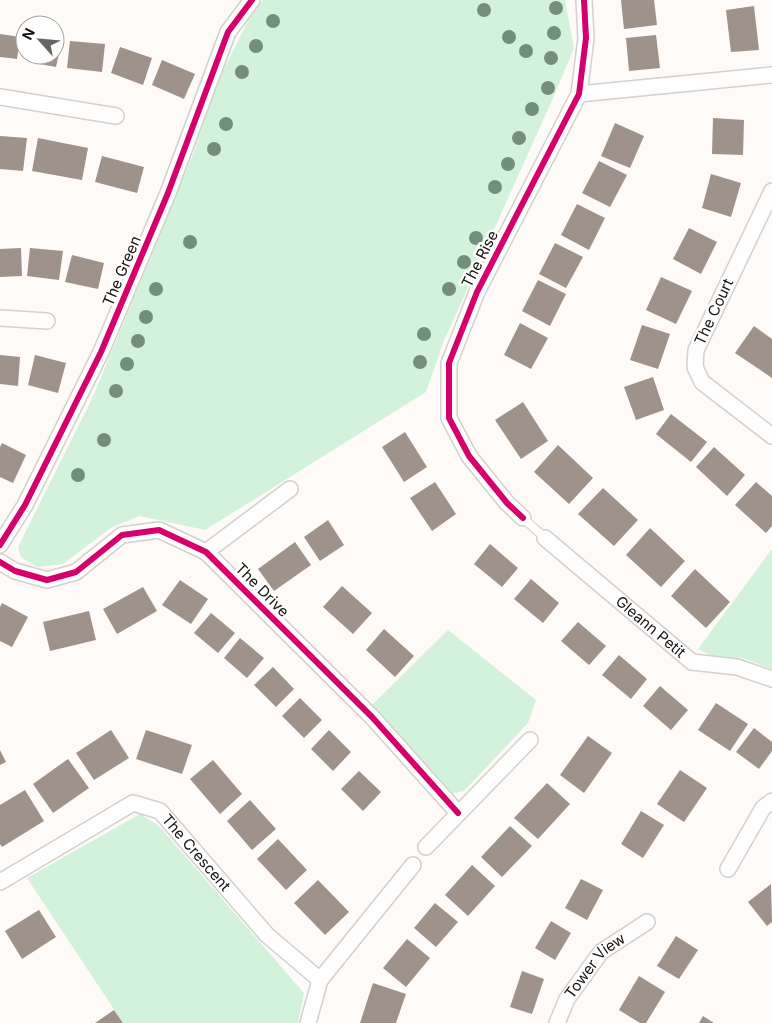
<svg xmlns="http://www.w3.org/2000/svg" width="772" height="1023" font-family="Inter,sans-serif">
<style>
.green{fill:#d3f2db}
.building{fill:#9e928b}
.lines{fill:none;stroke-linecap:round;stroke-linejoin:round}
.lane-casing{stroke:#d3d0ce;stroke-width:10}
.street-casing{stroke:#d3d0ce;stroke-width:18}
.lane{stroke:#fffefe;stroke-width:8}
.street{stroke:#fffefe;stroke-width:15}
.cycleway-casing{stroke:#fff;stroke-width:9}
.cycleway{stroke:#d6006c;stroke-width:6}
.tree{fill:#748e7e}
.labels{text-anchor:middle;stroke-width:5;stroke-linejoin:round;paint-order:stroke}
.street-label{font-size:15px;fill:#161412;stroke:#fff}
</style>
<rect width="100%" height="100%" fill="#fdfaf8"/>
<g class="green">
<polygon points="263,0 565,0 574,48 554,96 443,343 426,392 205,530 140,516 112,527 63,564 37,567 21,557 18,547 92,399 194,152 217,83 252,13"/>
<polygon points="772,549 772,669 742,658 712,656 698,649"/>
<polygon points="448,630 536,700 528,723 464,791 449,794 372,705"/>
<polygon points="140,814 159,826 304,993 298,1023 123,1023 27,878"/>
</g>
<g class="building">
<polygon points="621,0 654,0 657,25 624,29"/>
<polygon points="754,6 759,50 731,52 726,10"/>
<polygon points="0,34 20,37 17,59 0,57"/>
<polygon points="656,35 660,68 629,71 626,38"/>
<polygon points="55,39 62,40 56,67 29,62 30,55 55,55"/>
<polygon points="70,41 105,44 102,72 67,68"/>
<polygon points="120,47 152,58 143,85 111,73"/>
<polygon points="162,60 195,74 184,99 152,85"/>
<polygon points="713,118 744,120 743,155 712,154"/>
<polygon points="615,123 644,136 630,168 601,156"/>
<polygon points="0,136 27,138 23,171 0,169"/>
<polygon points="38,138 88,148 82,180 32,171"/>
<polygon points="102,156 144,167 137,193 95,182"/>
<polygon points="599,161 627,175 610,207 582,193"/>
<polygon points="711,174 741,183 731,217 702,208"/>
<polygon points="577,204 605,218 589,250 561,235"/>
<polygon points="689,228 717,242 701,274 673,259"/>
<polygon points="555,243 583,257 566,288 539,274"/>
<polygon points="21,248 22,276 0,277 0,249"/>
<polygon points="30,248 63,251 59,280 27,276"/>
<polygon points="72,255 104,263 98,289 65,282"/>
<polygon points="661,277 692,291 676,324 646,310"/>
<polygon points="538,280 566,294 550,326 522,311"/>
<polygon points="520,323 548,338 531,369 504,355"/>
<polygon points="642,325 670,334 658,369 630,360"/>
<polygon points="754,326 772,339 772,378 735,353"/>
<polygon points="0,355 20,357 18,386 0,384"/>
<polygon points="35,355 66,363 58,393 28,385"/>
<polygon points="653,377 664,410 636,420 624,387"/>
<polygon points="523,402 548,441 521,459 495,420"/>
<polygon points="671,414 707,442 691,462 656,434"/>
<polygon points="405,432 427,467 404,482 382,447"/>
<polygon points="2,443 26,455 13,483 0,477 0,447"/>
<polygon points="558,445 593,478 569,504 534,472"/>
<polygon points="714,447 745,475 727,496 696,467"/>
<polygon points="435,482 456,514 432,531 410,498"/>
<polygon points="756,482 772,496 772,526 766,533 735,505"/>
<polygon points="603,488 638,520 614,546 578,514"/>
<polygon points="328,520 344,545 320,561 304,537"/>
<polygon points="650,528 685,561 661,587 626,555"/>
<polygon points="295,542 311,565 274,591 258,569"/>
<polygon points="490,544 518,568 502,587 474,564"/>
<polygon points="695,569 730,602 706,628 671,596"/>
<polygon points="531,579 559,603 543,623 514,599"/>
<polygon points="180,580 208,599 191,624 162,605"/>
<polygon points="342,586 372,613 353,634 323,607"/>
<polygon points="143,587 157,611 117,634 103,609"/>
<polygon points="2,603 28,617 12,647 0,641 0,607"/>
<polygon points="89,611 96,640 50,651 43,622"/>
<polygon points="211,613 235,633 218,653 194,633"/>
<polygon points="578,622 606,646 589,665 561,641"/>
<polygon points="384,629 414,656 395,677 366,650"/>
<polygon points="240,638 264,658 247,678 224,658"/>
<polygon points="619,655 647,679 631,699 602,675"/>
<polygon points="273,667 294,689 276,707 254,685"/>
<polygon points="660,686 688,710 671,730 643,706"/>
<polygon points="300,698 322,720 304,738 282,716"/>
<polygon points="716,703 748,724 730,751 698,730"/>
<polygon points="754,728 772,742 772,751 759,769 736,752"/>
<polygon points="111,730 129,758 94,780 76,753"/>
<polygon points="146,730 192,745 182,774 136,759"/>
<polygon points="329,730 351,752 333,771 311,749"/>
<polygon points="588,736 612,753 584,793 560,775"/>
<polygon points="0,750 6,762 0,765"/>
<polygon points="68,759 89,788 53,813 33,784"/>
<polygon points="213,760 242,794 220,814 190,779"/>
<polygon points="680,770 707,788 684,822 657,804"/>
<polygon points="359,771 381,792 363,811 341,789"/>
<polygon points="547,783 570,804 538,839 514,818"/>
<polygon points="25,790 44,821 2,847 0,844 0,805"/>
<polygon points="250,800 276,829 252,850 227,821"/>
<polygon points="641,811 664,825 643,858 621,844"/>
<polygon points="510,826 532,846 502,877 481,857"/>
<polygon points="278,839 307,870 286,890 257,859"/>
<polygon points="472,865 495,886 468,916 445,895"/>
<polygon points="581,879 603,890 587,920 565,908"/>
<polygon points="318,880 349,912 325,935 294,903"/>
<polygon points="771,884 772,922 767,926 748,902"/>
<polygon points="435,903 458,922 436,947 414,928"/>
<polygon points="39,910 56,937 22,959 5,931"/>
<polygon points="551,921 571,933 555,960 535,948"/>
<polygon points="676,936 698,950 679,979 657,966"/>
<polygon points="407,939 430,958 406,987 383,968"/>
<polygon points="522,971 544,979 532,1014 510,1007"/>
<polygon points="639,976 665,992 646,1023 640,1023 619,1010"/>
<polygon points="373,983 406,994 396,1023 360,1023"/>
<polygon points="114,1010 123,1023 95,1023"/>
<polygon points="703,1016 714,1023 699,1023"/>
</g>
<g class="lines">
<defs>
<polyline id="lane" points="523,518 545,538"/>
<g id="street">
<polyline points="579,94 772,75"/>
<polyline points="0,97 116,116"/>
<polyline points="772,191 696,350 695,367 702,382 772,436"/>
<polyline points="0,318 47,321"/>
<polyline points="523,518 507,503 469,456 449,418 449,363 477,292 579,94 586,38 584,0"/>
<path id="s1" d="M545 538 692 662 737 667 772 679"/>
<polyline points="0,545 25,505 101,352 168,193 228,32 252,0"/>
<polyline points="206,552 290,489"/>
<polyline points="0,562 15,571 47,580 76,572 122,535 159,530 206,552 372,717 458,813"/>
<polyline points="426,847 530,740"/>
<polyline points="728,869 763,808 772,801"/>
<path id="s2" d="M0 882 133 803 160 811 267 935 320 980 308 1023"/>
<polyline points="320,980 413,865"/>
<path id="s3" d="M557 1023 567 999 601 952 647 922"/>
</g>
</defs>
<use href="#lane" class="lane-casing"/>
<use href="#street" class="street-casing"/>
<use href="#lane" class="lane"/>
<use href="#street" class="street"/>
<defs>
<g id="cycleway">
<polyline points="523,518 507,503 469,456 449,418 449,363 477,292 579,94 586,38 584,0"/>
<polyline points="0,545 25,505 101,352 168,193 228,32 252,0"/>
<polyline points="0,562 15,571 47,580 76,572 122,535 159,530 206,552 372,717 458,813"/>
</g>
</defs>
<use href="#cycleway" class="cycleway-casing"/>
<use href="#cycleway" class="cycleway"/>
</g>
<g class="tree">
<circle cx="556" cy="8" r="7"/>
<circle cx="484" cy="10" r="7"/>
<circle cx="273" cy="21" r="7"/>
<circle cx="554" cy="33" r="7"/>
<circle cx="509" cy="37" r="7"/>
<circle cx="256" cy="46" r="7"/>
<circle cx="526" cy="51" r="7"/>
<circle cx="551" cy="58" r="7"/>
<circle cx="242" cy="72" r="7"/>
<circle cx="548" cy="88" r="7"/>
<circle cx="532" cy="109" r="7"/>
<circle cx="226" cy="124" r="7"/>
<circle cx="519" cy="138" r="7"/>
<circle cx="214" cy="149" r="7"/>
<circle cx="508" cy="164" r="7"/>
<circle cx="495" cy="187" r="7"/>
<circle cx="476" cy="238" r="7"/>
<circle cx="190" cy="242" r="7"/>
<circle cx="464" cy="262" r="7"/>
<circle cx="156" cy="289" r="7"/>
<circle cx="449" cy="289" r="7"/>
<circle cx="146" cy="317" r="7"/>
<circle cx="424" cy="334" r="7"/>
<circle cx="138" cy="341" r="7"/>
<circle cx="420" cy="362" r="7"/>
<circle cx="127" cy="364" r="7"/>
<circle cx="116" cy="391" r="7"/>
<circle cx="104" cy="440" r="7"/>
<circle cx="78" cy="475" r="7"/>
</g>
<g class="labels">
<g class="street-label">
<text transform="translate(480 259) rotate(-63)" y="5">The Rise</text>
<text transform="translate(122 271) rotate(-67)" y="5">The Green</text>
<text transform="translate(714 312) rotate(-65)" y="5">The Court</text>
<text transform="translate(262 590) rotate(45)" y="5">The Drive</text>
<text dy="5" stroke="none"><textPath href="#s1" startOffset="138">Gleann Petit</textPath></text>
<text dy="5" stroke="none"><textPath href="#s2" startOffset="238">The Crescent</textPath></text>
<text dy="5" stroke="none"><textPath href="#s3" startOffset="70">Tower View</textPath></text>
</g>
</g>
<g transform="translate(40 40) rotate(297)"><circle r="24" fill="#ffffff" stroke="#a2a1a0"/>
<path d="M0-4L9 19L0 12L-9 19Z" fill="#676462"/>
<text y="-8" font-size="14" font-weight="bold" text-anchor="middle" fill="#161412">N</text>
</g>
</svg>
